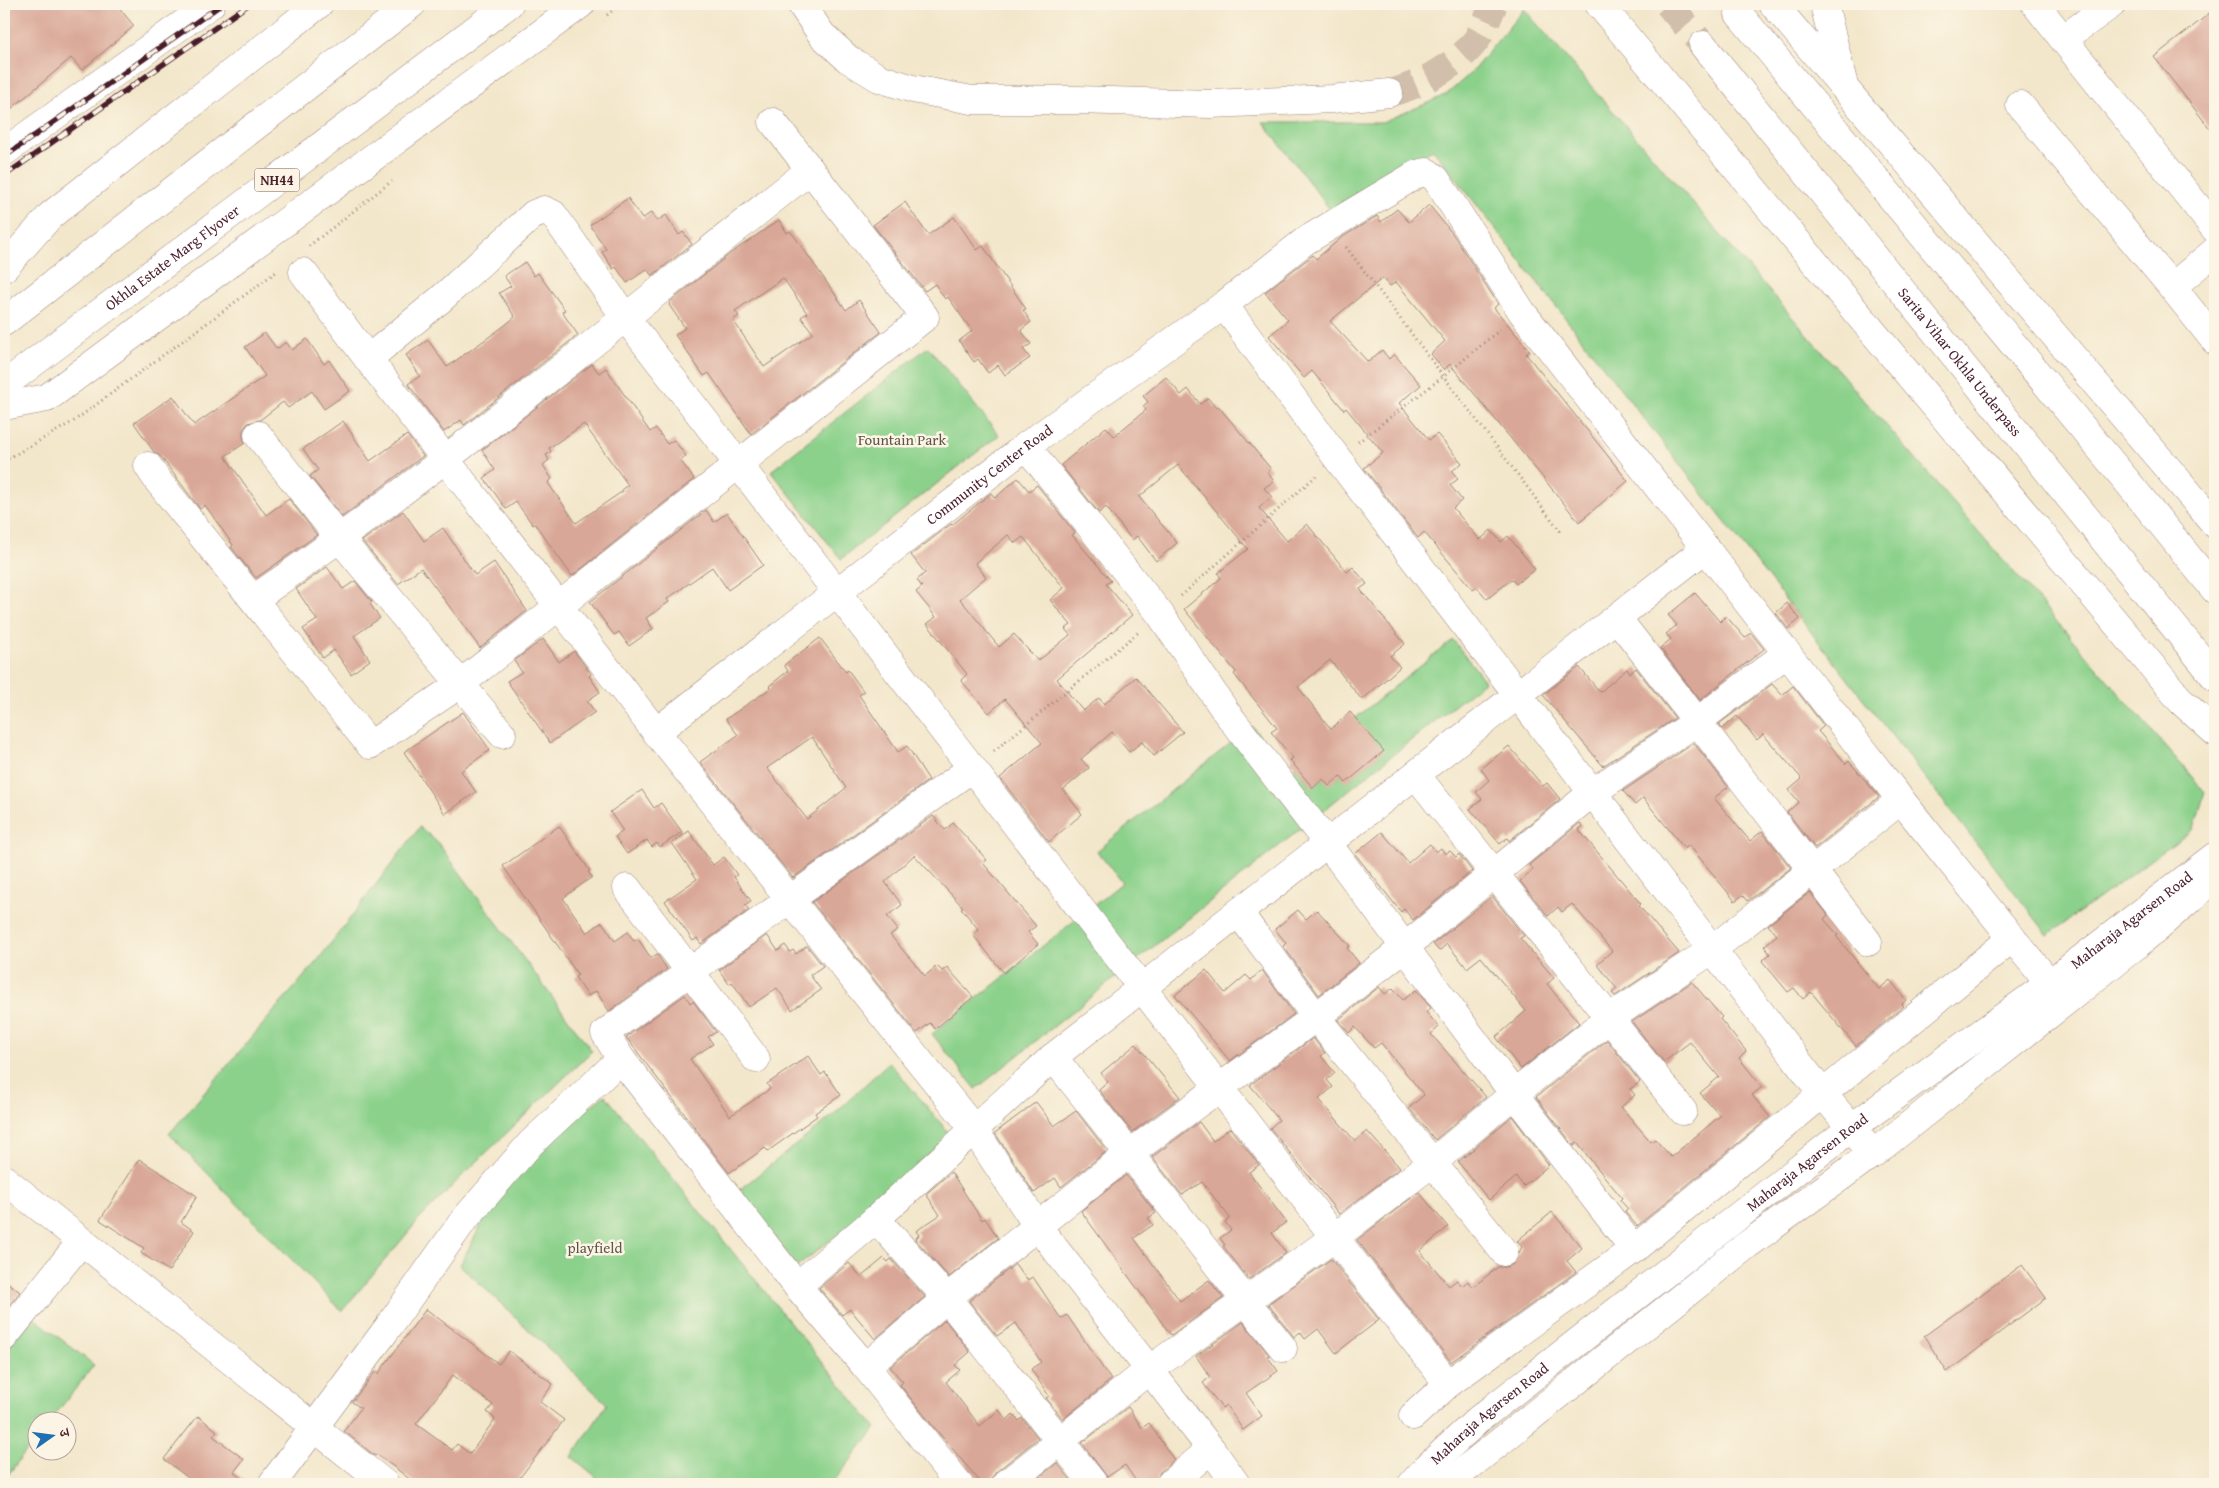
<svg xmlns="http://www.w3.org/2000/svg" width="2219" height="1488" font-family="'Gentium Book Plus','Noto Serif Devanagari',serif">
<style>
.green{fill:#8bd18b;stroke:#6a785b}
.building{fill:#d9a797;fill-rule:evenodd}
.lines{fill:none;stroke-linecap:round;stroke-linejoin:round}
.major-tunnel{stroke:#d1bfab;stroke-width:28;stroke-dasharray:28 14;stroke-linecap:butt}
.highway-tunnel{stroke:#d1bfab;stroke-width:28;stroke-dasharray:28 14;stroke-linecap:butt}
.minor-casing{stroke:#9e837b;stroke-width:29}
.major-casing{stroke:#9e837b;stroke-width:29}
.highway-casing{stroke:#9e837b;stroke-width:29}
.path{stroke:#9e837b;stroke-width:3;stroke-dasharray:1 4;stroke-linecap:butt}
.minor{stroke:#fff;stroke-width:28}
.major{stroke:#fff;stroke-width:28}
.highway{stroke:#fff;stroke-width:28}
.rail-casing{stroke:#4a1f2b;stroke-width:5.5}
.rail{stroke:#fcf5e5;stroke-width:4;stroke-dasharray:11;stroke-linecap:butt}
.labels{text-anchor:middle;stroke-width:5;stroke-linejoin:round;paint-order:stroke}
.shield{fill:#fcf5e5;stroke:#7f5f63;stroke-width:1}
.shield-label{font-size:14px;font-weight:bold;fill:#4a1f2b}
.street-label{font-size:15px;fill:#4a1f2b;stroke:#fcf5e5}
.park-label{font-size:15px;fill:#5e5448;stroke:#fcf5e5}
</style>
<rect width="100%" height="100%" fill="#fcf5e5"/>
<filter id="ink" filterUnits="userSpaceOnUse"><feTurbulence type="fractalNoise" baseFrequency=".02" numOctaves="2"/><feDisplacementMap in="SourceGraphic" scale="10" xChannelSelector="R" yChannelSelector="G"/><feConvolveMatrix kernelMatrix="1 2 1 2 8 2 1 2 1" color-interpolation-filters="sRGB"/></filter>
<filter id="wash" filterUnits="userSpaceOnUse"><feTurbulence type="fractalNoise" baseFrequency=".0096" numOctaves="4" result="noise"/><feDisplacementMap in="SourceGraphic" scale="20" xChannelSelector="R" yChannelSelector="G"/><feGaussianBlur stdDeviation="1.12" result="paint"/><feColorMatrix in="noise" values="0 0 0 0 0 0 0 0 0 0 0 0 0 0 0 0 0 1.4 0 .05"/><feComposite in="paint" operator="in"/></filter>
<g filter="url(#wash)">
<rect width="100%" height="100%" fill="#f3e7cb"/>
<g class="green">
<polygon points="1524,9 2205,792 2194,829 2048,935 1433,149 1338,220 1263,122 1382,122 1423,105 1447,94 1471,73"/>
<polygon points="928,347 999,435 841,559 771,471"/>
<polygon points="1453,640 1485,681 976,1089 932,1034 1122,883 1097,851 1252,726 1288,772"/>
<polygon points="420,827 438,843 592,1051 462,1176 416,1223 342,1311 169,1134 318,960"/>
<polygon points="889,1062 950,1134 893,1190 797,1267 739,1190 831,1117"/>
<polygon points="605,1095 876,1428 832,1484 605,1484 572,1457 607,1404 460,1265 493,1202 576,1117"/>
<polygon points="33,1317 94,1365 51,1420 38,1420 37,1437 4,1480 4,1353"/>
</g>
<g id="blocks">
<g class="building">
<polygon points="4,4 116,4 134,26 82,70 71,58 4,115"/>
<polygon points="2215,9 2215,135 2154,57"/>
<polygon points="628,198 642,219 652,212 657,221 666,215 679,235 683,232 692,244 652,276 647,269 627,283 616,267 613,269 602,252 606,249 590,225"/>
<polygon points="905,202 928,235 954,217 977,250 983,246 1026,309 1023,310 1031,322 1021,330 1031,344 1023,349 1030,358 1005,375 998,365 988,373 978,359 974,362 959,341 972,331 948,297 945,299 935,284 925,291 873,225"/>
<polygon points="1429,205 1452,233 1498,304 1494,308 1530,351 1526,354 1628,481 1579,522 1450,364 1444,370 1431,354 1445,341 1396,282 1390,286 1383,278 1330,321 1368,362 1382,350 1389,359 1394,354 1421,385 1399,403 1429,440 1437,434 1462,463 1452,471 1458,479 1450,485 1462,500 1453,508 1480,540 1491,530 1501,542 1508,536 1535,569 1516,584 1512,579 1487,599 1477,587 1473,590 1424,532 1418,538 1364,468 1383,453 1346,408 1344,410 1312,371 1304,378 1269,336 1288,320 1265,292 1313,255 1316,259 1341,238 1377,216 1381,222 1397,209 1409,222"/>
<path d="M779 220 787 233 790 231 795 237 846 310 859 300 881 332 751 434 709 373 704 376 675 335 685 328 669 305 670 302 731 253ZM783 278 807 313 801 317 813 333 764 367 733 320 739 316 735 311Z"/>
<polygon points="525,262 534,276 538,273 565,310 562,312 578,335 464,425 461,420 444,432 408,384 420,376 406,355 428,340 447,367 504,326 515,317 499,293 511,286 504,276"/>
<polygon points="265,333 277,349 286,342 292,350 307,339 324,364 329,360 350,391 324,409 312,391 288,408 283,402 260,420 248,423 243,430 243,437 245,443 225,456 266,515 289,499 317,535 256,578 231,547 233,545 205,505 200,509 161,457 154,452 134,423 173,396 194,425 265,376 245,347"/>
<path d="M592 364 599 373 606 368 650 432 656 428 667 444 674 440 686 456 680 460 694 479 572 576 535 524 533 525 516 502 506 509 484 478 495 470 482 450ZM584 424 628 485 622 489 623 491 576 523 548 483 552 479 543 465 549 460 546 455 551 452 549 448Z"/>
<polygon points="1166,377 1181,395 1188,389 1200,404 1208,398 1216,408 1218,406 1271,469 1267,472 1274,481 1264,488 1272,497 1259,508 1287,541 1307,524 1347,572 1353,567 1367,584 1360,589 1405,644 1390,656 1400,667 1362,700 1330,660 1298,687 1331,729 1350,712 1384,751 1346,783 1340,776 1329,786 1323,779 1313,788 1290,760 1293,758 1271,732 1277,728 1234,674 1236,672 1184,609 1221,578 1218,573 1248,549 1178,465 1139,497 1177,543 1156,561 1137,536 1132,540 1106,507 1099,513 1061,465 1106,427 1114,436 1146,410 1143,406 1148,402 1143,396"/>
<polygon points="343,421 370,461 407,435 423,456 342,517 310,476 318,470 303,449"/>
<path d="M1018 478 1029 491 1037 485 1075 533 1072 535 1111 581 1106 584 1132 615 1057 679 1083 711 1099 698 1104 704 1136 677 1183 732 1154 756 1142 742 1129 752 1112 732 1081 759 1089 768 1063 790 1082 814 1049 842 1000 778 1042 743 1005 699 989 713 961 680 967 674 927 624 936 617 916 592 922 587 917 580 925 573 911 555 951 524 952 525 991 493 995 498ZM1008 535 1015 543 1023 537 1064 588 1050 600 1071 625 1065 629 1070 635 1038 661 1014 634 999 647 960 599 986 577 975 563Z"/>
<polygon points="706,510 714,522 727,513 763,565 728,590 712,567 667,599 669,602 646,618 653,629 629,646 619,632 614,635 590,602"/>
<polygon points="403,511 424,541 443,528 475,575 494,562 527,611 480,648 421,568 398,584 362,541"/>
<polygon points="327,567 343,589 355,581 372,602 370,604 380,618 354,636 370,660 351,674 334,650 323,658 303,629 317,620 296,589"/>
<polygon points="1695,593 1720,622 1726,616 1745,638 1751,633 1764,649 1700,700 1660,648 1671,639 1666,634 1677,625 1668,615"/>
<polygon points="1787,603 1800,619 1788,629 1776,613"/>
<path d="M820 638 846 672 848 670 864 692 859 695 898 752 907 746 929 780 793 878 700 762 738 735 726 719 771 688 769 686 788 671 784 665ZM812 737 846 788 807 819 767 768Z"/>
<polygon points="543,639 559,662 574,651 591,674 589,676 600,692 587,701 595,712 550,743 507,681 522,672 514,661"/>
<polygon points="1579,667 1600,692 1627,669 1630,673 1636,668 1675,718 1603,766 1543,695"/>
<polygon points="1772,684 1782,695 1793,686 1824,726 1818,731 1846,764 1849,761 1879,797 1815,848 1787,812 1799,802 1789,790 1802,779 1763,734 1757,740 1737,716 1722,729 1719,724"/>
<polygon points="463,712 490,750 461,771 476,792 445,814 404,752"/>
<polygon points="1694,743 1728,787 1714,798 1750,841 1762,831 1791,868 1748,901 1743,895 1735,901 1689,845 1685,849 1643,798 1635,805 1623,791"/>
<polygon points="1509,746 1543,786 1547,783 1560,799 1509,841 1507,838 1500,844 1470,809 1482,799 1476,792 1489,780 1481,769"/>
<polygon points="642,790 654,808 661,803 682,832 660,847 657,843 652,847 647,840 627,854 615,837 623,831 610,812"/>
<polygon points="933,816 945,830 953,823 987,860 983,863 1036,926 1028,932 1038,944 1004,973 973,935 979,930 961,908 963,907 914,855 885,882 902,905 887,916 898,930 890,935 925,976 937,966 942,971 947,967 973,997 935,1029 930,1023 917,1033 812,902"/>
<polygon points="1580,823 1582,826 1578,829 1641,904 1639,906 1679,953 1615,996 1612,993 1617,989 1597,964 1612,951 1572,904 1562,912 1558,907 1548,916 1520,881 1533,869 1529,865"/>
<polygon points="559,826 590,871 588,872 592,877 563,898 587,933 602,922 615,941 628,932 634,941 638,939 651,958 657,954 667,969 609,1011 596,991 588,996 575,977 578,975 503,866"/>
<polygon points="689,831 713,865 724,857 737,875 734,877 751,901 745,905 749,910 701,944 697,938 693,941 665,901 697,879 672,843"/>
<polygon points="1382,832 1408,863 1430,844 1436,852 1441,848 1445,854 1450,851 1456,857 1459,854 1472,871 1413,920 1404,909 1401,912 1355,854"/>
<polygon points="1810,892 1828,915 1824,919 1838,935 1836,936 1879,989 1890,980 1906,1000 1902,1004 1904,1006 1856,1046 1811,992 1803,999 1794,988 1788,992 1762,961 1770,954 1764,946 1777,935 1768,925"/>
<polygon points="1492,896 1524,936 1520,938 1554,978 1547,984 1579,1023 1521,1069 1496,1037 1526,1011 1481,957 1467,968 1447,944 1439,951 1433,944"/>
<polygon points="1298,910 1306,919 1317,910 1350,946 1347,948 1359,963 1319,995 1283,946 1286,943 1275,929"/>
<polygon points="767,935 778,951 785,945 790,952 793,950 796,954 807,946 823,966 810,975 821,990 792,1010 777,988 749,1007 732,982 729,984 719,970"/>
<polygon points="1206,970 1225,993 1246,975 1251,980 1262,970 1294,1014 1230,1061 1175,995"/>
<polygon points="1692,982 1722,1017 1720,1019 1746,1051 1739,1058 1762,1087 1752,1095 1770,1117 1637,1226 1625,1212 1628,1209 1620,1200 1622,1198 1577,1143 1574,1146 1536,1097 1607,1040 1640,1082 1630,1089 1635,1095 1621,1107 1651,1142 1655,1139 1671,1157 1720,1116 1700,1093 1719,1077 1690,1042 1664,1062 1632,1022"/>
<polygon points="1379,987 1385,994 1393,988 1403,1000 1416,990 1431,1008 1426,1012 1439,1027 1431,1034 1486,1097 1435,1140 1409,1108 1424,1095 1381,1043 1374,1048 1355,1027 1349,1033 1338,1020"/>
<polygon points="685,995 690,1003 693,1001 716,1032 708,1037 713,1044 690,1059 730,1116 770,1089 767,1084 808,1056 821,1075 825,1072 841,1095 815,1113 817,1116 768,1151 765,1148 729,1173 626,1037"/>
<polygon points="1313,1038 1325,1053 1321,1056 1335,1073 1327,1080 1333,1087 1319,1099 1355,1141 1367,1131 1400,1168 1339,1214 1270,1128 1279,1120 1250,1085"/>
<polygon points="1136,1044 1180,1097 1132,1132 1099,1090 1108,1082 1101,1073"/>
<polygon points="1036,1102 1054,1126 1076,1111 1107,1151 1061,1187 1055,1178 1034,1193 995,1133"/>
<polygon points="1512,1116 1549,1165 1524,1186 1516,1177 1489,1200 1458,1162"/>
<polygon points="1199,1122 1213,1141 1230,1128 1259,1165 1249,1172 1286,1222 1272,1233 1286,1253 1249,1279 1223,1246 1225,1245 1220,1238 1231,1230 1225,1222 1230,1218 1202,1182 1182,1195 1152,1157"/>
<polygon points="139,1159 197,1196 181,1222 194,1231 169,1271 141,1253 144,1248 100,1220"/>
<polygon points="951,1172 982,1220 985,1218 998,1238 949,1277 915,1239 919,1235 916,1231 940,1215 926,1194"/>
<polygon points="1126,1175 1156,1213 1148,1218 1153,1225 1134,1238 1180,1301 1209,1280 1223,1298 1171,1335 1081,1211"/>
<polygon points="1419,1192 1448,1227 1420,1251 1449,1286 1457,1280 1462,1286 1468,1281 1473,1287 1498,1267 1506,1267 1513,1264 1522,1247 1517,1241 1552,1212 1582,1248 1567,1261 1576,1272 1451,1362 1357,1240"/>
<polygon points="884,1258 888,1262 891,1259 925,1297 875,1339 850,1309 842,1315 819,1288 849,1263 861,1277"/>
<polygon points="1331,1259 1379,1320 1336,1353 1318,1329 1305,1339 1300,1332 1294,1337 1268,1304"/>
<polygon points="1015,1264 1027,1280 1033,1277 1061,1319 1067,1315 1111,1380 1063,1419 1046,1398 1049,1396 1031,1369 1041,1362 1016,1323 997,1336 969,1301"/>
<polygon points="2022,1265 2046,1298 1947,1372 1924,1336"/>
<polygon points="4,1280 20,1292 4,1312"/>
<path d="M426 1309 499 1364 509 1351 553 1384 540 1402 564 1420 515 1484H416L377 1454 375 1456 344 1431 361 1408 352 1402 375 1372 378 1374ZM453 1375 493 1405 487 1412 495 1419 470 1454 457 1444 452 1450 416 1424Z"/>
<polygon points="945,1320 970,1352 955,1365 960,1370 946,1382 980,1426 999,1410 1007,1420 1013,1414 1019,1421 1022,1418 1038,1438 996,1472 988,1484 982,1484 933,1426 900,1385 903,1382 890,1367"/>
<polygon points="1243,1322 1269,1355 1267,1356 1278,1371 1246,1393 1262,1416 1243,1430 1226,1405 1222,1408 1203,1383 1210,1377 1196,1356"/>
<polygon points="1128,1407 1142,1428 1149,1423 1174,1460 1160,1472 1155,1484 1138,1484 1125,1465 1107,1477 1082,1443"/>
<polygon points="198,1416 217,1431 213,1436 244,1459 234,1472 249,1484 196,1484 164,1459"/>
<polygon points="1057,1463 1074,1484 1031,1484"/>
</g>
</g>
</g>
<g filter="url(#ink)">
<use href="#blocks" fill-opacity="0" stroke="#9e837b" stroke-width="1"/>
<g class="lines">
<polyline class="major-tunnel" points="1668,4 1703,45"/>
<path class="highway-tunnel" d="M1389 93C1417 87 1460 64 1477 39 1484 28 1489 15 1494 4"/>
<defs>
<g id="minor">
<polyline points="2035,4 2215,229"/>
<polyline points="2063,39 2112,4"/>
<polyline points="2020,105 2172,287"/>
<polyline points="4,152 211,4"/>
<polyline points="2215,251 2172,287 2215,341"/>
<polyline points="303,272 368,359 656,732 973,1128 1038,1227 1211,1449 1236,1484"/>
<polyline points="1224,305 1337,458 1822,1093 1873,1154"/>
<polyline points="368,359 441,299 534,214 544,210 553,214 625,317 972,768 1448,1384"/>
<polyline points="258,435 340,539 502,734"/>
<polyline points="1026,446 1160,614 1226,712 1328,844 1514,1094 1634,1249"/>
<polyline points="148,466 158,481 370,745 460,684 925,317 773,122"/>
<path d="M254 599C446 466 627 315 810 170"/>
<polyline points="1617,618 1868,942"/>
<path id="s1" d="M656 732 1026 446 1224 305 1305 241 1417 174 1427 172 1436 179 1522 312 1901 800 2012 938 1634 1249 1448 1384 1413 1416"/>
<polyline points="1416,775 1683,1111"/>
<polyline points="627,888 756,1059"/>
<polyline points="1239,913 1316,1017 1504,1252"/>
<polyline points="2012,938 2061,997"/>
<polyline points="1053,1057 1283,1348"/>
<polyline points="4,1179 385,1484"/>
<polyline points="876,1219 947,1298 1094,1484"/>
<polyline points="797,1286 876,1219 1053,1057 1706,548"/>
<polyline points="4,1337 81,1242"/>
<polyline points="866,1367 947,1298 1118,1162 1316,1017 1405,947 1593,792 1698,721 1787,653"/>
<polyline points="272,1484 389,1326 463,1221 531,1143 621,1059"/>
<polyline points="959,1484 866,1367 797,1286 621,1059 605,1033 972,768"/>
<polyline points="1006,1484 1149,1370 1335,1237 1432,1163 1514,1094 1610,1018 1713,949 1901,800"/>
<polyline points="1170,1484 1211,1449"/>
<path id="s2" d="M1412 1484 1426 1468 1479 1419 1851 1128 2050 983 2215 856"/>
<polyline points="1447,1484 1747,1245 1883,1146 2138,944 2212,880"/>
</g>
<g id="major">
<polyline points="1599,4 2182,702 2215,732"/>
<polyline points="1773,4 2215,524"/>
<polyline points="1739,14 2126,480 2215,590"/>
<path id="s3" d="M1703 45 2215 677"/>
</g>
<g id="highway">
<polyline points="801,4 822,35 848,59 879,78 913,89 972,100 1077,100 1210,104 1332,99 1389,93"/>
<polyline points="1824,4 1844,86"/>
<polyline points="4,268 51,215 319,4"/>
<polyline points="4,322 412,4"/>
<path id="s4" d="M4 385 509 4"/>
<polyline points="4,406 47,398 581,4"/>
</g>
</defs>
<use href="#minor" class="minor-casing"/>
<use href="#major" class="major-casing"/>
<use href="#highway" class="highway-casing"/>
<g class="path">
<polyline points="607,15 621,4"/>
<polyline points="309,246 392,181"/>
<polyline points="1346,247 1561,532"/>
<polyline points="1358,442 1444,376 1502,328"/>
<polyline points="4,461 74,421 276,272"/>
<polyline points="1181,596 1316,476"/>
<polyline points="994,751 1140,631"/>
</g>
<use href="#minor" class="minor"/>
<use href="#major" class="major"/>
<use href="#highway" class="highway"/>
<defs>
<g id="rail">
<polyline points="4,157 222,4"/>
<polyline points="4,176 249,4"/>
</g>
</defs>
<use href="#rail" class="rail-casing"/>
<use href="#rail" class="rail"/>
</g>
</g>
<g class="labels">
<rect class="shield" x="254.5" y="168.5" width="45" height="23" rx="4"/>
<g class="shield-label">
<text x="277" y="185">NH44</text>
</g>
<g class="street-label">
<text dy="5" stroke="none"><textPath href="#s4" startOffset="211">Okhla Estate Marg Flyover</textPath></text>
<text dy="5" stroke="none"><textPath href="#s3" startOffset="408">Sarita Vihar Okhla Underpass</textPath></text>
<text dy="5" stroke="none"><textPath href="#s1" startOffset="421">Community Center Road</textPath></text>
<text dy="5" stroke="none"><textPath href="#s2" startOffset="915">Maharaja Agarsen Road</textPath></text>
<text dy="5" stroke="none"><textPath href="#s2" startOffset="510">Maharaja Agarsen Road</textPath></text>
<text dy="5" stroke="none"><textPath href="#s2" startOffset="105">Maharaja Agarsen Road</textPath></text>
</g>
<g class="park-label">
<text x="902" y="445">Fountain Park</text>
<text x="595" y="1253">playfield</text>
</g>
</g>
<rect width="2219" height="1488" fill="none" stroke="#fcf5e5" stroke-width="20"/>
<g transform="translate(52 1436) rotate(76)"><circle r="24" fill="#fcf5e5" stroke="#b59f9b"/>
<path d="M0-4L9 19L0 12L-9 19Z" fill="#1f6fb2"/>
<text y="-8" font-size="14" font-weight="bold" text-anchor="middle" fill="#4a1f2b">उ</text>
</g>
</svg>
